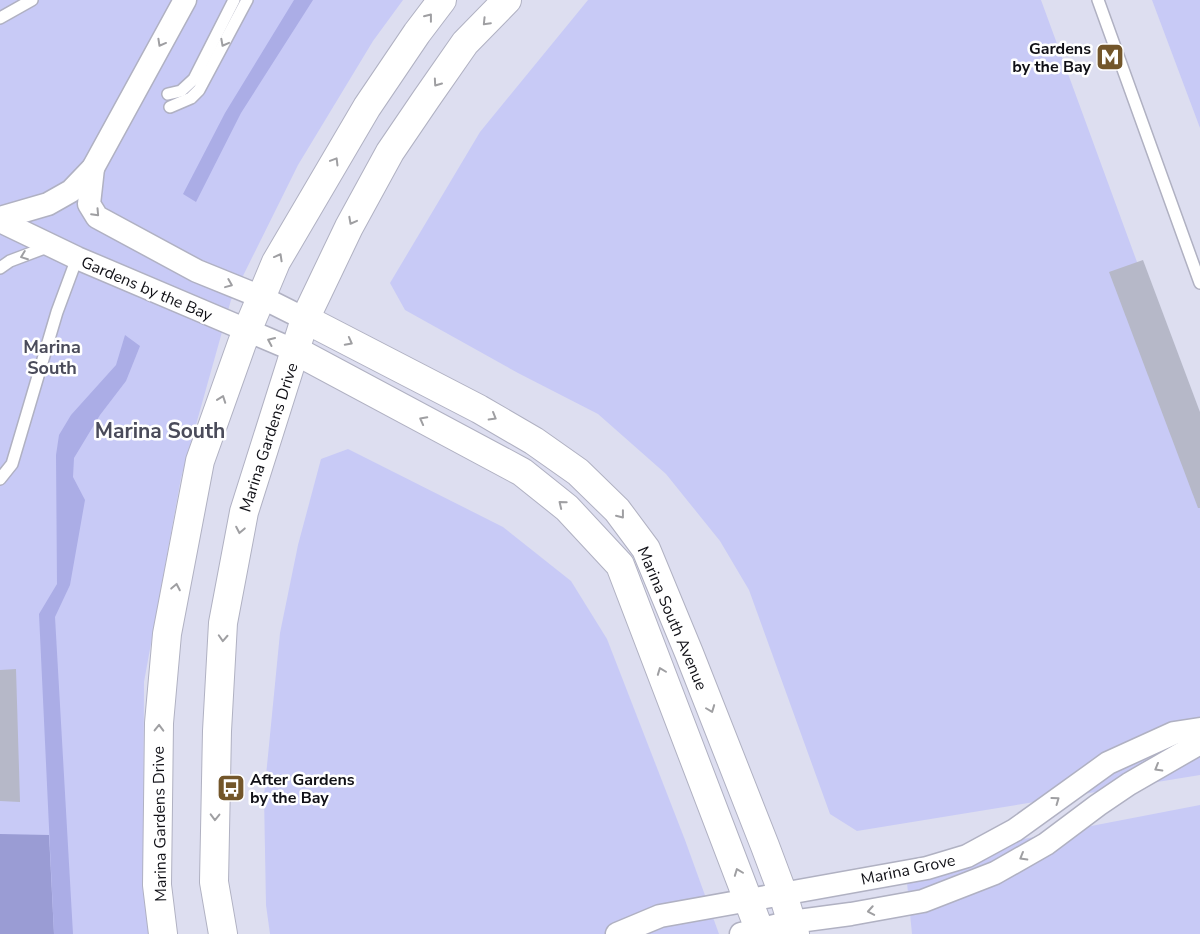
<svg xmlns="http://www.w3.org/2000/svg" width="1200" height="934" font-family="'Nunito Sans',sans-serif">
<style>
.green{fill:#c8caf6}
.forest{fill:#9a9cd4}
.water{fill:#abade6}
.building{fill:#b6b8c8}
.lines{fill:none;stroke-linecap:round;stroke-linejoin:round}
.lane-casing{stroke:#b0b1c2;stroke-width:14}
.street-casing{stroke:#b0b1c2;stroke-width:25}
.secondary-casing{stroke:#b0b1c2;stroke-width:30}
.lane{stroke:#fff;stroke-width:11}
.street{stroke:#fff;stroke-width:22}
.secondary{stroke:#fff;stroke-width:28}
.oneway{stroke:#9f9fa2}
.labels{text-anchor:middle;stroke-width:5;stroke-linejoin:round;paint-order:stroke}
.poi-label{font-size:16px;font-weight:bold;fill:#101016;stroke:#fff;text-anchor:end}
.street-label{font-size:16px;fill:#101016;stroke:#fff}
.neighbourhood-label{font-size:18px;font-weight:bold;fill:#4a4b5a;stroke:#fff}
.district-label{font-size:21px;font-weight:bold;fill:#4a4b5a;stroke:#fff}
</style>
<rect width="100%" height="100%" fill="#dddef0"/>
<g class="green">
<polygon points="0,0 403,0 373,41 298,165 231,300 181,478 144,682 143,885 150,934 0,934"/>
<polygon points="588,0 1041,0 1200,434 1200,775 857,831 830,814 749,590 720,541 666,474 598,414 518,373 405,310 390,283 480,132"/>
<polygon points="1152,0 1200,0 1200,128"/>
<polygon points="348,449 503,527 571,581 607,639 685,840 719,934 270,934 266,905 264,796 280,633 298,545 321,459"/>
<polygon points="1200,805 1200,934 912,934 905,862"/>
</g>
<polygon class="forest" points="0,834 49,835 54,934 0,934"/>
<g class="water">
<polygon points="294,0 313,0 241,113 196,202 183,194 225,113"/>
<polygon points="125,335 140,346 126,381 100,415 74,458 73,477 85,500 70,585 55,617 73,934 54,934 39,614 57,584 56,455 59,435 71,415 116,365"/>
</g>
<g class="building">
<polygon points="1143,260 1200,412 1200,508 1198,508 1109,272"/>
<polygon points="16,669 20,802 0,801 0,670"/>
</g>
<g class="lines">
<defs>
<g id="lane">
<polyline points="1098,0 1200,283"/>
<polyline points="0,18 32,0"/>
<polyline points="168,94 181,91 194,79 234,0"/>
<polyline points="170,107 191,98 199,90 247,0"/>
<polyline points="0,268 10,261 50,246"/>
<polyline points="0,479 12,464 57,312 77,258"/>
</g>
<g id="street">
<polyline points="93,168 89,204 97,217 197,271 261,297 305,319"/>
<polyline points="0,218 48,204 71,191 93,168 185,0"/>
<polyline points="0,221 77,258 296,351"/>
<polyline points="617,934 660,916 927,868 967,856 1015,830 1108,763 1174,733 1200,729"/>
<polyline points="741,934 791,922 851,914 923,901 995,873 1046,844 1098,805 1129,784 1200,743"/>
</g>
<g id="secondary">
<polyline points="305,319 479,409 534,441 578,472 617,510 646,549 689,653 765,846 783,894 795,934"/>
<polyline points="296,351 522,472 567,508 620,565 761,934"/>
<polyline points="163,934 157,885 159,723 167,634 200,461 242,343 276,262 367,107 417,33 442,0"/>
<polyline points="223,934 214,882 217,731 223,623 244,512 305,319 349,227 390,152 426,99 465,43 507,0"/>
</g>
</defs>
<use href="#lane" class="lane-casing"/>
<use href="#street" class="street-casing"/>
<use href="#secondary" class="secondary-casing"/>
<use href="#lane" class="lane"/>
<use href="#street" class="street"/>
<use href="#secondary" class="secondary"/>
</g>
<defs><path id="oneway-chevron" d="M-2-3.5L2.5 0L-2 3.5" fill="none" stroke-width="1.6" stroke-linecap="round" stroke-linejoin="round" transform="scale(1.25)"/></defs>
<g class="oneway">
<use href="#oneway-chevron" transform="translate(429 17) rotate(-52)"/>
<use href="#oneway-chevron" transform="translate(486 22) rotate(134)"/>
<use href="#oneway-chevron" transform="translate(161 43) rotate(119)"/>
<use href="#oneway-chevron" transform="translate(224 43) rotate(118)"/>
<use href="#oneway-chevron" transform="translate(437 83) rotate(125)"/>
<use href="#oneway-chevron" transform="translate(335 161) rotate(-59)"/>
<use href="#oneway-chevron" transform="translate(96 213) rotate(47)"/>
<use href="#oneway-chevron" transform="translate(352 221) rotate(118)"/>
<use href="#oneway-chevron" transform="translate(24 256) rotate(159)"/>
<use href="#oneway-chevron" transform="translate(279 257) rotate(-61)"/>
<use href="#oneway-chevron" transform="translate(229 284) rotate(22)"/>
<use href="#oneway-chevron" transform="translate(271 341) rotate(-156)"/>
<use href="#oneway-chevron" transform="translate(349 342) rotate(28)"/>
<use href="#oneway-chevron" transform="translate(222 399) rotate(-70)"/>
<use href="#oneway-chevron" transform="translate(493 417) rotate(30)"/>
<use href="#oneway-chevron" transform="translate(423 420) rotate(-152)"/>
<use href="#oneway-chevron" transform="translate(562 504) rotate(-141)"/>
<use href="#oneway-chevron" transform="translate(621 515) rotate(52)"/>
<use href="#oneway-chevron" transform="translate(240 530) rotate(101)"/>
<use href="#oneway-chevron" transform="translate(176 587) rotate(-79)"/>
<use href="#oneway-chevron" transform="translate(223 638) rotate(93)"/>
<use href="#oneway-chevron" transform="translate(661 671) rotate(-111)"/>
<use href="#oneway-chevron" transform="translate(711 709) rotate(69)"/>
<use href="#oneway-chevron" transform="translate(159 728) rotate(-89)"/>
<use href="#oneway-chevron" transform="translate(1158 768) rotate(150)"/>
<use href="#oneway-chevron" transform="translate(1056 800) rotate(-36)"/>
<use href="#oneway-chevron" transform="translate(215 817) rotate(91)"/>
<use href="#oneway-chevron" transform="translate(1023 857) rotate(150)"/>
<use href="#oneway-chevron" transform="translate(738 872) rotate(-111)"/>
<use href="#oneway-chevron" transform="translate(871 911) rotate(170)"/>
</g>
<defs>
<symbol id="metro-square" viewBox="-11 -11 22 22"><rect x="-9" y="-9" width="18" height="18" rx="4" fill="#73562a" stroke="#fff"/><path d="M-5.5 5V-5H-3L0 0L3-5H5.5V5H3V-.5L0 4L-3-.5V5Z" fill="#fff"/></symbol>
<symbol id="bus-square" viewBox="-11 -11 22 22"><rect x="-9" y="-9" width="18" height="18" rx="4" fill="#73562a" stroke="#fff"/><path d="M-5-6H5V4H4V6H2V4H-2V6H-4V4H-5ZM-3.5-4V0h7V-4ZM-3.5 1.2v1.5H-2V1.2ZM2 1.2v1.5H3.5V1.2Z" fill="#fff"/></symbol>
</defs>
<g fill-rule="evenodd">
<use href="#metro-square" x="1094" y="41" width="32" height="32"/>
<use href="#bus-square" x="215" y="772" width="32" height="32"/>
</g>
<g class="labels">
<g class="poi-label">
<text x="1091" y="54">Gardens<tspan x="1091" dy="18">by the Bay</tspan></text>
<text x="250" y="785" text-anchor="start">After Gardens<tspan x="250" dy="18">by the Bay</tspan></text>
</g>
<g class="street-label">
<text transform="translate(147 288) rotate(23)" y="6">Gardens by the Bay</text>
<text transform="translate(268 437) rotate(-72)" y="6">Marina Gardens Drive</text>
<text transform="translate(673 618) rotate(67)" y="6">Marina South Avenue</text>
<text transform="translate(159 824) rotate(-91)" y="6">Marina Gardens Drive</text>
<text transform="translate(908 869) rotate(-12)" y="6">Marina Grove</text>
</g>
<g class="neighbourhood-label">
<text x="52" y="353">Marina<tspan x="52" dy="21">South</tspan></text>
</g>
<g class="district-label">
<text x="160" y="438">Marina South</text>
</g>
</g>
</svg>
